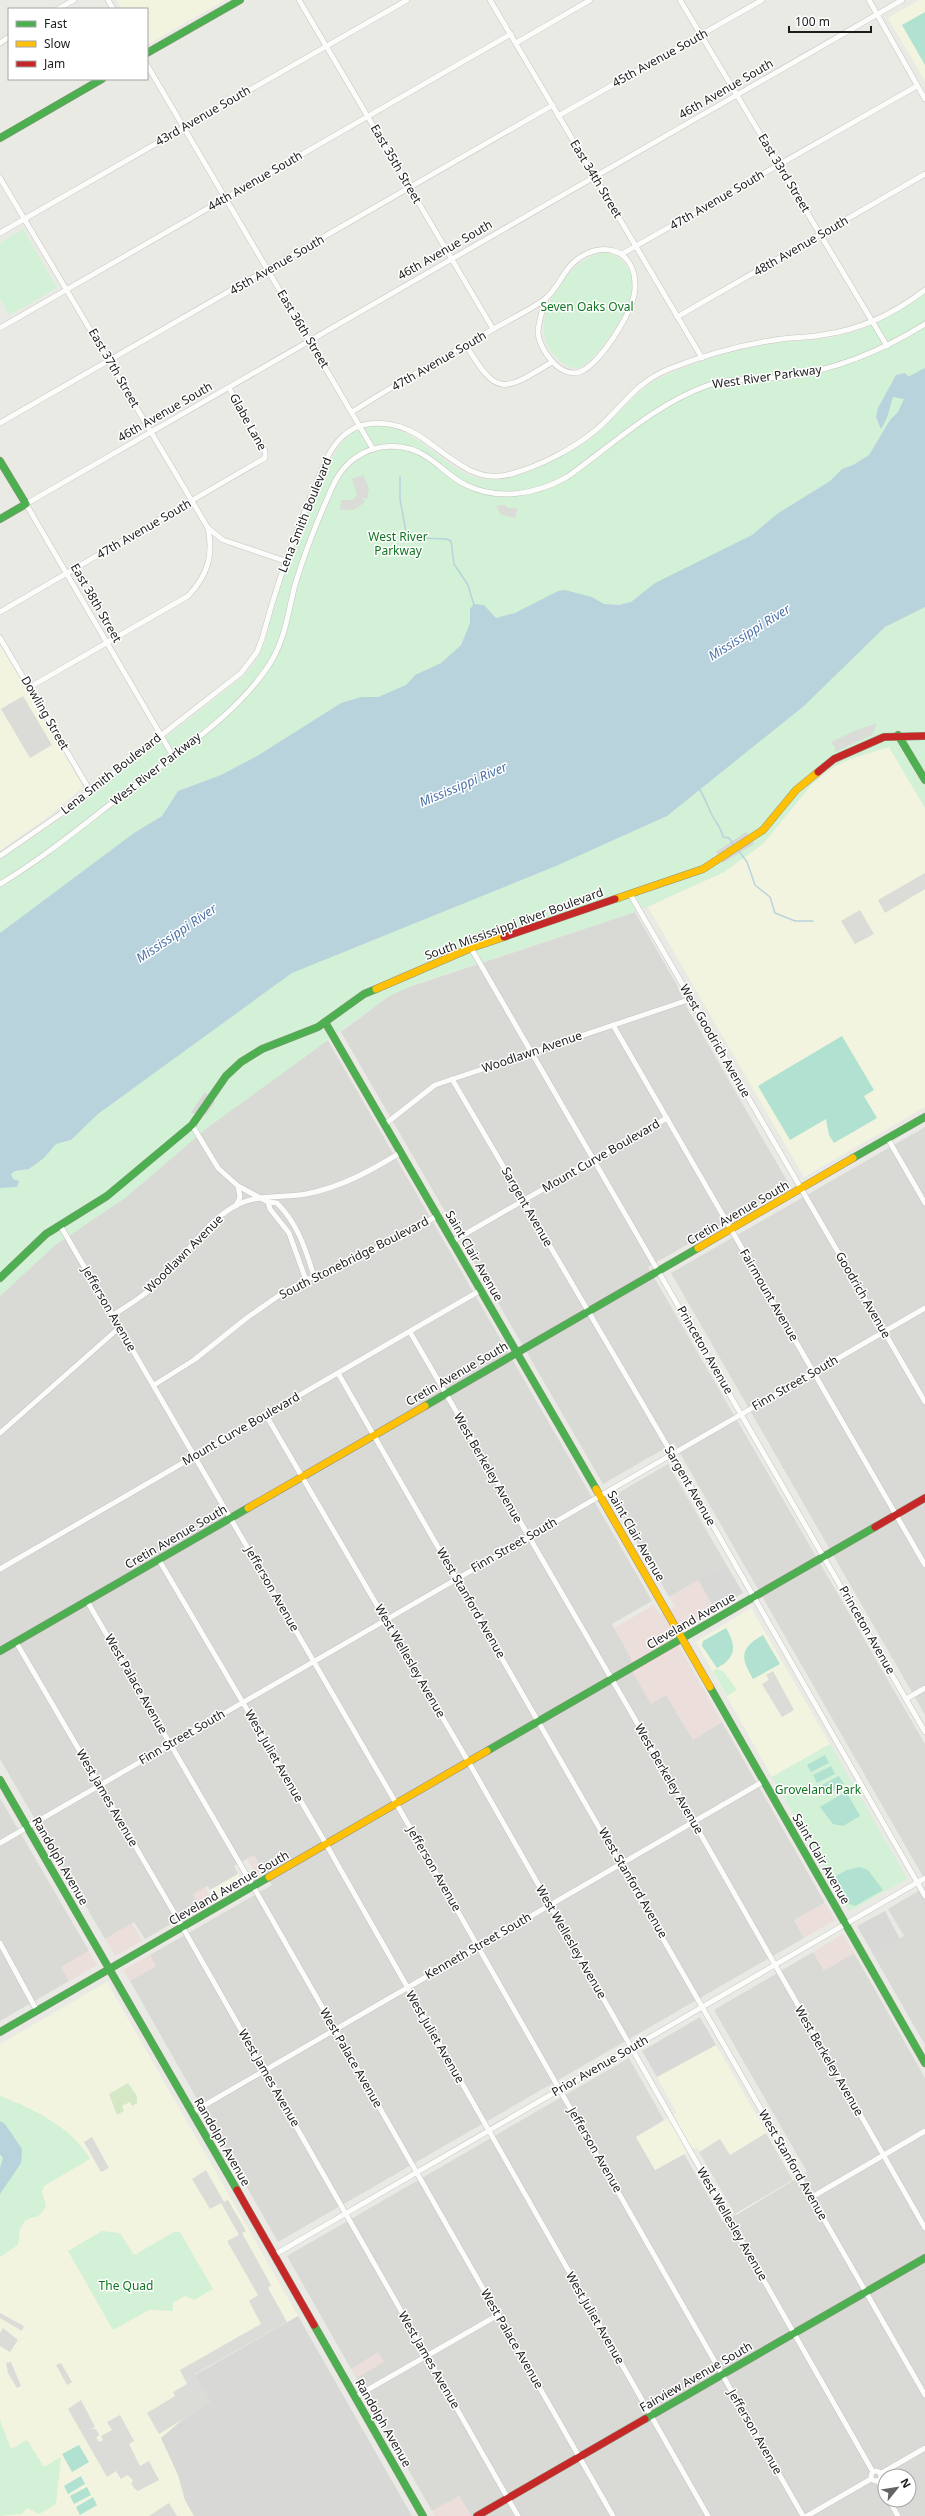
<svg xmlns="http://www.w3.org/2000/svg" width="925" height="2516" font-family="'Noto Sans',sans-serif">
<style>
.residential{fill:#d9d9d6;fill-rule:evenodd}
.commercial{fill:#ecdedb}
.education{fill:#f3f4e0}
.religious{fill:#d8d8d6}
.grass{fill:#d4e8c5}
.park{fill:#d3f1d6}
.pitch{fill:#b1e1d0}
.parking{fill:#dbdbd8}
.water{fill:#b9d3dd}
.pier{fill:#d7d7d5}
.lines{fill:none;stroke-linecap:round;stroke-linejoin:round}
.stream{stroke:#b9d3dd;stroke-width:1.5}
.street-casing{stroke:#c3c3c1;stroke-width:6}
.fast-casing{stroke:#90937e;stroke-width:8}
.slow-casing{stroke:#90937e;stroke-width:8}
.jam-casing{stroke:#90937e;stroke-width:8}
.street{stroke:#fcfcfb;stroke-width:5}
.fast{stroke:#4caf50;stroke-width:7}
.slow{stroke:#ffc107;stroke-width:7}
.jam{stroke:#c62828;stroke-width:7}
.labels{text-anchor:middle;stroke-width:3;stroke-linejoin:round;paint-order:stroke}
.street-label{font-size:12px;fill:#1c1c1c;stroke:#fff}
.park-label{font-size:12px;fill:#107521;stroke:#fff}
.water-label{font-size:13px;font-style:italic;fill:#4d73a7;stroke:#fff}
</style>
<rect width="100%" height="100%" fill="#eaeae5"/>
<g class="residential">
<polygon points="635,912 677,985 686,1006 790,1186 648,1267 925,1744 925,1880 674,1443 603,1484 341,1032 389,996 403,989"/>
<polygon points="327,1039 652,1601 612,1624 631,1658 634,1675 666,1695 693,1739 722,1722 825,1903 794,1920 804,1938 278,2242 130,1981 156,1966 150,1955 272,1885 254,1855 234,1866 238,1874 210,1890 208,1886 193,1894 200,1907 145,1939 134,1922 105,1939 0,1759 0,1296 55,1245 125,1198 207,1128"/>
<polygon points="925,1127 925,1715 671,1273"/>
<polygon points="668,1464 726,1564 669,1597 611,1497"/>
<polygon points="0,1798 89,1951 61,1967 69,1981 0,2021"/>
<polygon points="925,1887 925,2045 873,1954 904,1936 888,1909"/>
<path d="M813 1952 824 1970 854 1953 925 2078V2516H471L459 2496 432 2511 356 2378 383 2362 378 2353 351 2369 287 2256 629 2058 664 2120 636 2137 655 2170 684 2154 723 2222 807 2172 714 2010ZM885 2476H909V2500H885Z"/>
</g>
<g class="commercial">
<polygon points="698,1580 715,1609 672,1634 722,1722 693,1740 666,1695 651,1704 634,1675 631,1658 614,1628 654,1605 660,1615 675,1606 669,1597"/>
<polygon points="254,1855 263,1871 256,1875 247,1859"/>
<polygon points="205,1887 212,1900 200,1907 193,1894"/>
<polygon points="825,1903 835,1920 804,1938 794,1920"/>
<polygon points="132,1923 142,1941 115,1956 105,1939"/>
<polygon points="843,1934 854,1953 824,1971 813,1952"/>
<polygon points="89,1951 97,1965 69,1981 61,1967"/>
<polygon points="150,1955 156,1966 130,1981 123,1970"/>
<polygon points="378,2352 384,2362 356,2378 351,2369"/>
<polygon points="459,2496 471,2516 435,2516 432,2511"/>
</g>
<g class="education">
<polygon points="117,0 225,0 147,45 147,9 122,9"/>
<polygon points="919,0 925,0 925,81 888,18"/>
<polygon points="0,644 83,787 44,820 0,850"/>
<polygon points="889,747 925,808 925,1107 804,1177 648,907 724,872 763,844 812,784 832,768 850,759"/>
<polygon points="751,1608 830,1744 772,1777 696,1642"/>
<polygon points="238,1874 244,1882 215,1898 210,1890"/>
<polygon points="107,1982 298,2316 195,2374 211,2402 161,2438 178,2475 185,2500 194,2516 0,2516 0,2044"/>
<polygon points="716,2045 794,2180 736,2215 697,2147 655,2170 636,2137 677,2113 657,2077"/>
</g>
<g class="religious">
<polygon points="726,1564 743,1593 715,1609 698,1580"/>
<polygon points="885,1911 900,1939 873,1954 857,1926"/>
<polygon points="700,2017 716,2045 657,2077 642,2051"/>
<polygon points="298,2316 412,2516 194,2516 185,2500 178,2475 161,2438 182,2420 210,2402 195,2375"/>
</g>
<polygon class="grass" points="128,2083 137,2096 137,2103 132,2106 130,2102 122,2106 124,2111 117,2115 109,2094"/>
<g class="park">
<polygon points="23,229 57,288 9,315 0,299 0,243"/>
<path d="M605 252C621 255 633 270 633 288 632 309 597 360 579 368 569 368 564 365 557 358 521 327 567 257 605 252Z"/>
<path d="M925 294V368C918 370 915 375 908 376L905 373 896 376 876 417 880 424 887 418 893 397 904 399 898 412 890 420 869 455 853 465 842 469 830 481 777 514 752 535 655 583 631 602 619 605 604 604 592 597 558 591 515 613 496 618 492 612 469 614 470 623 461 645 441 663 415 675 406 685 378 697H361L341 703 257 756 221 775 178 791 162 816 134 833 0 933V860L64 816 243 677C269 649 266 633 276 599 284 566 325 452 351 434 398 402 437 466 476 478 485 480 495 480 504 479 530 475 581 449 601 430 624 409 640 385 671 373 703 359 741 348 776 343 791 341 806 341 822 339 860 334 894 317 925 294Z"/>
<polygon points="925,607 925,808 889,747 850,759 832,768 812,784 763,844 724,872 635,912 419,983 389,996 207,1128 125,1198 55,1245 0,1296 0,1188 8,1188 13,1179 10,1174 15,1171 29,1169 44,1158 56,1144 71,1140 98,1114 292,973 556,866 667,816 804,706 885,627"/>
<polygon points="716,1669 723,1671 737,1690 727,1696 713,1671"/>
<polygon points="830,1744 907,1879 849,1911 772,1777"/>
<path d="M0 2096C32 2108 73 2128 90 2159L44 2186 42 2192 46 2206C36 2223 35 2213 24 2222L20 2229 18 2245 0 2257Z"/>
<polygon points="102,2231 120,2233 134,2255 174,2232 180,2232 213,2289 194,2300 185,2296 173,2303 173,2311 149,2310 113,2330 68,2251"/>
<polygon points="0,2420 11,2449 27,2440 44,2467 61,2457 56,2504 39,2514 27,2508 22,2514 0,2516"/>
</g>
<g class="pitch">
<polygon points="925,12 925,65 902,25"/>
<polygon points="842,1036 874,1090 864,1096 877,1118 834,1143 829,1135 826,1119 790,1140 758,1086"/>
<path d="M726 1628C737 1646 736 1658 717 1668L702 1646 703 1641Z"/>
<path d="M763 1635 780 1664 753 1679C740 1657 740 1648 763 1635Z"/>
<polygon points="825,1755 829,1763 811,1772 807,1765"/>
<polygon points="831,1766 835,1774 817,1783 813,1775"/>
<polygon points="839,1776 844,1784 825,1795 820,1786"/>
<polygon points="842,1794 848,1795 860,1816 843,1826 833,1824 820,1807"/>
<polygon points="860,1867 868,1870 883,1890 855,1906 849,1904 834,1877 847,1870"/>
<polygon points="79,2445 89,2462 72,2472 62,2454"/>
<polygon points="81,2476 85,2484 68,2494 64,2486"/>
<polygon points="87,2487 91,2495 74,2504 70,2496"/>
<polygon points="93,2497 97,2505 80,2515 76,2507"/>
</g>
<g class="parking">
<polygon points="363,475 369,488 367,499 362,498 365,502 354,510 340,510 341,500 353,500 357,495 352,479"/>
<polygon points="505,505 507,508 518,508 515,518 501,515 496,506"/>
<polygon points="23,696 52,745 30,758 1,709"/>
<polygon points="877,723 872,735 835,752 835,747 831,742 852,732"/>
<polygon points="925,873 925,889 885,913 878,900"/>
<polygon points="860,910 874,934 855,944 841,921"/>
<polygon points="773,1671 794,1710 782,1717 762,1684 769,1680 766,1675"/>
<polygon points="766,2133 793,2180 735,2214 699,2152 720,2139 730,2155"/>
<polygon points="92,2137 109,2168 101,2172 84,2142"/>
<polygon points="206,2170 224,2202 228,2200 246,2231 242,2233 271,2285 268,2288 287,2322 195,2374 211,2402 159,2434 147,2413 175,2396 173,2392 187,2384 180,2370 261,2324 249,2301 258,2295 227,2241 239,2235 221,2203 210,2209 192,2179"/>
<polygon points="0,2313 24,2326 22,2331 0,2318"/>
<polygon points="3,2328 18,2340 10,2352 0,2346 0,2333"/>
<polygon points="11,2362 21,2386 17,2388 8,2373 6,2363"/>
<polygon points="61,2363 72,2382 67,2385 56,2365"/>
<polygon points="81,2400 95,2427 91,2429 96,2429 99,2435 96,2438 99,2442 103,2440 101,2436 112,2430 107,2422 120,2415 134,2441 129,2444 140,2466 149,2461 159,2480 138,2491 134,2488 131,2483 133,2481 131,2478 127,2475 121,2479 116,2471 107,2477 68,2409"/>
<polygon points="169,2503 177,2516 149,2516"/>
</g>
<g class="water">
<path d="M925 368V607L885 627 804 706 667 816 556 866 292 973 98 1114 71 1140 56 1144 44 1158 29 1169 15 1171 11 1174 13 1179 19 1181 17 1187 0 1188V933L134 833 162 816 178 791 221 775 257 756 341 703 361 697H378L406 685 415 675 441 663 461 645 470 623V609L474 604 484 605 496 618 515 613 558 591 565 590 592 597 604 604 619 605 631 602 655 583 752 535 777 514 830 481 842 469 853 465 869 455 890 420 898 412 904 399 893 397 887 418 881 429 876 417 878 408 896 375 905 373 908 376C915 375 918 370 925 368Z"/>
<polygon points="0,2121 5,2124 22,2149 21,2163 0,2194 0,2168 3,2158 0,2154"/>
</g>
<g class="pier">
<polygon points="746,832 754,844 723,863 716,852"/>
<polygon points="205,1092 215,1102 206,1115 191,1113"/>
</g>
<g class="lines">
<g class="stream">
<polyline points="400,477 400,499 406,532 420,538 446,539 451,541 454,564 468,585 474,605"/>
<path d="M700 790C705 798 708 807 712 815 716 823 721 827 723 837L729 838 734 845"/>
<polyline points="738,850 747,862 755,885 770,897 775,913 795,921 813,921"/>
</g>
<defs>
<g id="street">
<polyline points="108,0 113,9"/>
<polyline points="299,0 493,329"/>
<polyline points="490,0 702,358"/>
<polyline points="680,0 887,346"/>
<polyline points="869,0 925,99"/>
<polyline points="58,9 74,0"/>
<polyline points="0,43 9,37"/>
<polyline points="516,43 590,0"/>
<polyline points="147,65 373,449"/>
<polyline points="558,116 762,0"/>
<polyline points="0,178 208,528 223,540 285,561"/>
<polyline points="0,233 407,0"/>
<polyline points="622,254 917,86"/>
<polyline points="677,317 925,174"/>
<polyline points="0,328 511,34"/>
<path d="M466 345C497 397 503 392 552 362"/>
<path d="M352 412C397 383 444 357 490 331 508 320 529 311 545 299 557 290 562 273 573 263 599 239 636 247 635 287 635 310 603 358 584 370 562 383 538 349 538 331 539 320 543 308 546 298"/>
<polyline points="0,423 553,105"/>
<polyline points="0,612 265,458 265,451 229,388"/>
<polyline points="0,638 89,789"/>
<path d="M30 687 188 596C207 576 214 556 208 528"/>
<polyline points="173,756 26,504 902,0"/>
<path d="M0 856 62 813 241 673 257 652 262 639C276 587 293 537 315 487 322 470 328 450 342 437 363 417 395 421 418 435 448 454 473 485 511 474 540 466 573 449 596 430 623 407 633 384 669 369 702 356 739 345 775 340 790 337 807 338 822 335 861 330 895 313 925 290"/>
<path d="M0 884C47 856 90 819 134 786 181 750 236 715 269 665 285 641 288 612 295 585 304 555 315 526 328 497 334 482 341 468 355 458 376 443 405 442 427 457 441 466 451 478 466 485 499 501 537 494 567 477 611 446 654 405 706 386 732 377 758 380 784 377 835 370 882 351 925 324"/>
<polyline points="630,894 925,1402"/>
<polyline points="471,948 925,1732"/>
<polyline points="613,1025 925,1565"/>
<polyline points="452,1079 672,1454 925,1896"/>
<polyline points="192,1125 218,1168 238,1186 268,1202 270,1209 289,1233 306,1280"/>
<polyline points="384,1125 435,1085 691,999"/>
<polyline points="888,1139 925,1203"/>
<path d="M268 1202 277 1203C298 1224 305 1248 314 1276"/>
<polyline points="236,1206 240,1197 238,1186"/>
<polyline points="60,1225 400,1810 803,2516"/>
<polyline points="453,1241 667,1118"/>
<path d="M113 1315C134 1302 154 1289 170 1270 191 1248 208 1221 235 1206 256 1194 283 1198 306 1194 342 1187 370 1171 400 1153"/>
<polyline points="410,1332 632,1714 925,2228"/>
<polyline points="338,1373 925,2395"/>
<polyline points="154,1385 194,1360 248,1317 284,1292 306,1280 400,1238 438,1215"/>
<polyline points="266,1415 472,1768 873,2472"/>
<polyline points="0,1433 120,1327"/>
<polyline points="159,1560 322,1837 708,2516"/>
<polyline points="0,1569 481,1290"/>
<polyline points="87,1601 257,1893 613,2516"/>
<polyline points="16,1642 179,1921 518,2516"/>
<polyline points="906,1699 925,1688"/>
<polyline points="0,1843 925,1308"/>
<polyline points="0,1943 37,2011"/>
<polyline points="193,2112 764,1781"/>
<polyline points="812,2197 925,2131"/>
<polyline points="274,2255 925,1878"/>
<polyline points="355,2397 498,2315"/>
<circle cx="876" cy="2476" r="5"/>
<polyline points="880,2474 925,2448"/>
<polyline points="878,2481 885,2493"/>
<polyline points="889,2500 898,2516"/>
<polyline points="807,2516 871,2479"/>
</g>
<g id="fast">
<polyline points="147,53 240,0"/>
<polyline points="0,138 102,79"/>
<polyline points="0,461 26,504 0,519"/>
<polyline points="898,735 925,780"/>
<polyline points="325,1022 596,1489"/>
<polyline points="853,1158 925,1117"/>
<polyline points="0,1278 46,1234 107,1196 192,1125 226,1076 241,1062 262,1049 318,1027 364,994 376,989"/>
<polyline points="425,1406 698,1248"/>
<polyline points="0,1651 248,1508"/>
<polyline points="710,1687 925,2063"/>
<polyline points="487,1751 875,1527"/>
<polyline points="0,1780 237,2190"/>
<polyline points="0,2032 269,1877"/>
<polyline points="314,2325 423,2516"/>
<polyline points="645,2419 925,2258"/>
</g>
<g id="slow">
<polyline points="615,899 703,869 763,830 796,790 818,772"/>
<polyline points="376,989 471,948 504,937"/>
<polyline points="698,1248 853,1158"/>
<polyline points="596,1489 710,1687"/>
<polyline points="248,1508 425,1406"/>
<polyline points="269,1877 487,1751"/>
</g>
<g id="jam">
<polyline points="818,772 834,759 884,737 925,736"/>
<polyline points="504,937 615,899"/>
<polyline points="875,1527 925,1498"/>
<polyline points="237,2190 314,2325"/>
<polyline points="477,2516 645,2419"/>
</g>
</defs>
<use href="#street" class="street-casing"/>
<use href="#fast" class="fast-casing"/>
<use href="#slow" class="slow-casing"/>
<use href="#jam" class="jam-casing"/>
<use href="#street" class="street"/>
<use href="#fast" class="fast"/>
<use href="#slow" class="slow"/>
<use href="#jam" class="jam"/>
</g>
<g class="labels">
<g class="street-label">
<text transform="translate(660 58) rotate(-29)" y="4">45th Avenue South</text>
<text transform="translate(726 89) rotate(-30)" y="4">46th Avenue South</text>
<text transform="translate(203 116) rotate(-30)" y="4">43rd Avenue South</text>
<text transform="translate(396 164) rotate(60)" y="4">East 35th Street</text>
<text transform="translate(784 173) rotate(59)" y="4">East 33rd Street</text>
<text transform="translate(596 179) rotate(59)" y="4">East 34th Street</text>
<text transform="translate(255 181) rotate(-30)" y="4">44th Avenue South</text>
<text transform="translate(717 200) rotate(-30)" y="4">47th Avenue South</text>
<text transform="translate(801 246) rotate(-30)" y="4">48th Avenue South</text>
<text transform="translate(445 250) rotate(-30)" y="4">46th Avenue South</text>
<text transform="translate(277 265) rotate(-30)" y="4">45th Avenue South</text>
<text transform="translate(303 329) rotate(59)" y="4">East 36th Street</text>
<text transform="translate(439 361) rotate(-30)" y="4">47th Avenue South</text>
<text transform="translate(114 368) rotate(60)" y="4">East 37th Street</text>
<text transform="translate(767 377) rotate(-8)" y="4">West River Parkway</text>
<text transform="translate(165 412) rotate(-30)" y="4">46th Avenue South</text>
<text transform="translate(248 422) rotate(61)" y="4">Glabe Lane</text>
<text transform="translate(305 515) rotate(-68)" y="4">Lena Smith Boulevard</text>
<text transform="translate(144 529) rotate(-30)" y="4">47th Avenue South</text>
<text transform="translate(96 603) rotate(60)" y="4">East 38th Street</text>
<text transform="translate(45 713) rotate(60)" y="4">Dowling Street</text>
<text transform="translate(156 769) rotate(-38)" y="4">West River Parkway</text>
<text transform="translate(111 774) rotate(-38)" y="4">Lena Smith Boulevard</text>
<text transform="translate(514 924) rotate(-20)" y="4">South Mississippi River Boulevard</text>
<text transform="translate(715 1041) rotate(60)" y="4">West Goodrich Avenue</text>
<text transform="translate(532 1052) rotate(-19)" y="4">Woodlawn Avenue</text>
<text transform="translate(601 1156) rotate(-30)" y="4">Mount Curve Boulevard</text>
<text transform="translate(527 1207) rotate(60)" y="4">Sargent Avenue</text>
<text transform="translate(738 1213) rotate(-30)" y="4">Cretin Avenue South</text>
<text transform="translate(184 1254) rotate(-45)" y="4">Woodlawn Avenue</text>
<text transform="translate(474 1256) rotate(60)" y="4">Saint Clair Avenue</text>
<text transform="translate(354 1258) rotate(-27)" y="4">South Stonebridge Boulevard</text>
<text transform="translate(769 1295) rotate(60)" y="4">Fairmount Avenue</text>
<text transform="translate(863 1295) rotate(60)" y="4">Goodrich Avenue</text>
<text transform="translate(109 1309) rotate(60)" y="4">Jefferson Avenue</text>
<text transform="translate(705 1350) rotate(60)" y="4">Princeton Avenue</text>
<text transform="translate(457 1374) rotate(-30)" y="4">Cretin Avenue South</text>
<text transform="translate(795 1383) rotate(-30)" y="4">Finn Street South</text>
<text transform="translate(241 1429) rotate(-30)" y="4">Mount Curve Boulevard</text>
<text transform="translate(488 1468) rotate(60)" y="4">West Berkeley Avenue</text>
<text transform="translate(690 1486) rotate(60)" y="4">Sargent Avenue</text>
<text transform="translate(636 1536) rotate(60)" y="4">Saint Clair Avenue</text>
<text transform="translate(176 1537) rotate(-30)" y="4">Cretin Avenue South</text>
<text transform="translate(514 1545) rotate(-30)" y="4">Finn Street South</text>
<text transform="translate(272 1589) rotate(60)" y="4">Jefferson Avenue</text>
<text transform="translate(471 1603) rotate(60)" y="4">West Stanford Avenue</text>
<text transform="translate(691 1621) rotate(-30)" y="4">Cleveland Avenue</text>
<text transform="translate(867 1630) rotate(60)" y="4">Princeton Avenue</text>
<text transform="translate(410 1661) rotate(60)" y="4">West Wellesley Avenue</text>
<text transform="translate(136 1684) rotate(60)" y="4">West Palace Avenue</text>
<text transform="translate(182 1737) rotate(-30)" y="4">Finn Street South</text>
<text transform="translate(274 1756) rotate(60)" y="4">West Juliet Avenue</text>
<text transform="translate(669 1779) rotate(60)" y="4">West Berkeley Avenue</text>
<text transform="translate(107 1798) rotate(60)" y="4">West James Avenue</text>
<text transform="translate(821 1859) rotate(60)" y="4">Saint Clair Avenue</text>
<text transform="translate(60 1861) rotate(60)" y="4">Randolph Avenue</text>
<text transform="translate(434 1869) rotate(60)" y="4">Jefferson Avenue</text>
<text transform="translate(633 1883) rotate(60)" y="4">West Stanford Avenue</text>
<text transform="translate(229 1888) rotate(-30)" y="4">Cleveland Avenue South</text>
<text transform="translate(571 1942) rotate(60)" y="4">West Wellesley Avenue</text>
<text transform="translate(478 1946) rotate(-30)" y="4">Kenneth Street South</text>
<text transform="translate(435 2037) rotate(60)" y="4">West Juliet Avenue</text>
<text transform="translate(351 2058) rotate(60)" y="4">West Palace Avenue</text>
<text transform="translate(829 2061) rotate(60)" y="4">West Berkeley Avenue</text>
<text transform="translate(600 2066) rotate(-30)" y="4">Prior Avenue South</text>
<text transform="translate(269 2078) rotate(60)" y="4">West James Avenue</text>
<text transform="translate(222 2142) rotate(60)" y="4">Randolph Avenue</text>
<text transform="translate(595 2150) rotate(60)" y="4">Jefferson Avenue</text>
<text transform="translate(793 2165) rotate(60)" y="4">West Stanford Avenue</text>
<text transform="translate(732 2224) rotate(60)" y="4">West Wellesley Avenue</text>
<text transform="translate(595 2318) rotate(60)" y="4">West Juliet Avenue</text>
<text transform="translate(512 2339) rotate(60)" y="4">West Palace Avenue</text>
<text transform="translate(429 2360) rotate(60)" y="4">West James Avenue</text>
<text transform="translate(696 2377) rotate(-30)" y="4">Fairview Avenue South</text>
<text transform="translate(383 2423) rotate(60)" y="4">Randolph Avenue</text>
<text transform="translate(755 2432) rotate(60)" y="4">Jefferson Avenue</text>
</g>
<g class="park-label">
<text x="587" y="311">Seven Oaks Oval</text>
<text x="398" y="541">West River<tspan x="398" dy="14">Parkway</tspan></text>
<text x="818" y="1794">Groveland Park</text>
<text x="126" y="2290">The Quad</text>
</g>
<g class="water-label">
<text transform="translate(749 632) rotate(-32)" y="5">Mississippi River</text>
<text transform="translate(463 784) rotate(-23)" y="5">Mississippi River</text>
<text transform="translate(176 933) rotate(-34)" y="5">Mississippi River</text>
</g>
</g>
<rect x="8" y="8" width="140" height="72" fill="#ffffff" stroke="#a4a4a4"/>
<rect x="16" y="21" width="20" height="6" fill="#4caf50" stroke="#a4a4a4"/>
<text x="44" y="28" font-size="12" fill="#1c1c1c">Fast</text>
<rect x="16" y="41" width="20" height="6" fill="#ffc107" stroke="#a4a4a4"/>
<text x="44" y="48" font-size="12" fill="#1c1c1c">Slow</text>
<rect x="16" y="61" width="20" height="6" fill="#c62828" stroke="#a4a4a4"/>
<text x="44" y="68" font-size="12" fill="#1c1c1c">Jam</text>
<g transform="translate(897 2488) rotate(60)"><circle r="19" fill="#ffffff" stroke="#a4a4a4"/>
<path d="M0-3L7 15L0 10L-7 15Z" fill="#646462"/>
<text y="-6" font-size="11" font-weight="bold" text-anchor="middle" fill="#1c1c1c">N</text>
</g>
<path d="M789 26v6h82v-6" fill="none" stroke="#1c1c1c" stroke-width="2"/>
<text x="795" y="26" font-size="12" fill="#1c1c1c" stroke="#ffffff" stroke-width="3" paint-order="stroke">100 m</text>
</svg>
